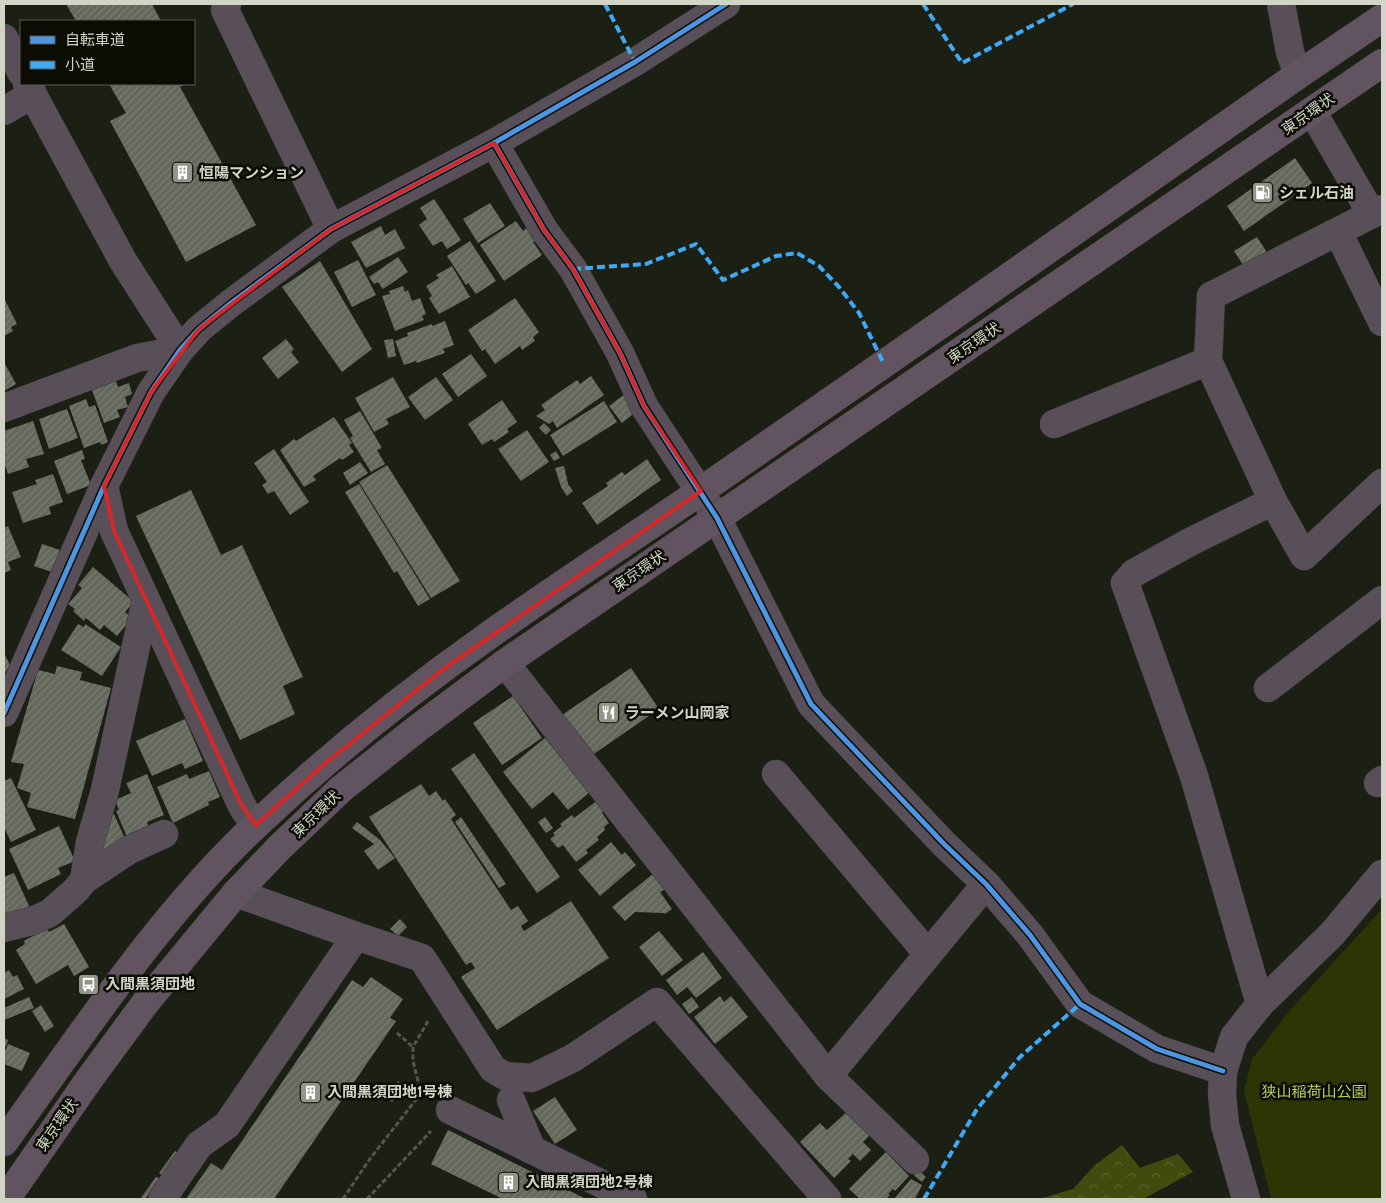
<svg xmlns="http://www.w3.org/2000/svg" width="1386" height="1203" font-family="Cabin,'Noto Sans JP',sans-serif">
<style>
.forest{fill:url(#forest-crowns)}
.green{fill:#2e3504}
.building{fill:url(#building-hatch)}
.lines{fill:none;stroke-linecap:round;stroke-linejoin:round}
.minor-casing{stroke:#383b30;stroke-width:29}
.highway-casing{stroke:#383b30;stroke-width:29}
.path{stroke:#585355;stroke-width:3;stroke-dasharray:5 2.5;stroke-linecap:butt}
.minor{stroke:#584f59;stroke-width:28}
.highway{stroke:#615360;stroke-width:28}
.quiet{stroke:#3fa9f5;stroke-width:4;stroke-dasharray:8 4;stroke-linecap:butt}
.cycleway-casing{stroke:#0b0d04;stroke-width:8}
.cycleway{stroke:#4d94e3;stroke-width:5}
.marked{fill:none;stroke:#d62828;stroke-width:4;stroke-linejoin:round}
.labels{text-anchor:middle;stroke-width:5;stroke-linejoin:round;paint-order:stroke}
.street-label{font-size:15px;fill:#d1d5c6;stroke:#0b0d04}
.poi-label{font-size:15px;font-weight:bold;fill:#d1d5c6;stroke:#0b0d04;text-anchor:start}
.park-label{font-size:15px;fill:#b7cd5a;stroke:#0b0d04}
</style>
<defs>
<pattern id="forest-crowns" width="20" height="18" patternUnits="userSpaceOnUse" patternTransform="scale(1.25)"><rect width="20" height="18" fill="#414b0d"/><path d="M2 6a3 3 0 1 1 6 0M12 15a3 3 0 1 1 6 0" fill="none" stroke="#5b642f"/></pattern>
<pattern id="building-hatch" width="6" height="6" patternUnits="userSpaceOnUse" patternTransform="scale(1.25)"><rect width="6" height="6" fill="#64675c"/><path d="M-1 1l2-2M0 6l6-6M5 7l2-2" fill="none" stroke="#797c72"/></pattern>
</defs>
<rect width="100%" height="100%" fill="#1c1f13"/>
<polygon class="forest" points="1122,1145 1140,1168 1178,1154 1193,1172 1143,1199 1039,1199 1073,1189 1095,1165"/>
<polygon class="green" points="1382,909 1382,1199 1271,1199 1244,1091 1252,1059 1290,1010"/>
<g class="building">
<polygon points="66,4 152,4 161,21 76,21"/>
<polygon points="109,84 186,84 180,87 256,225 186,262 110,121 126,113"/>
<polygon points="1295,158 1312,183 1244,231 1227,206"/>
<polygon points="434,199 461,240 447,249 442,241 433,246 419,225 427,219 420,208"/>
<polygon points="490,203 505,226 478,243 463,219"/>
<polygon points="516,221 523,231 528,227 537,240 533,242 542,255 504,281 480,245"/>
<polygon points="381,226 385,235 395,229 405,248 366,268 351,242"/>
<polygon points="1257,237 1268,254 1245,268 1234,251"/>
<polygon points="470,241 496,281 476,294 468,283 466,285 447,256"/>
<polygon points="398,257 408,272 383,289 378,282 374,284 369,277"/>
<polygon points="358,260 376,295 352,307 334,272"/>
<polygon points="320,261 372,349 342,372 282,287"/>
<polygon points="452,266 470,297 439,314 429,298 432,296 426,286 439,278 436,275"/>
<polygon points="403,286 405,292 408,290 412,301 420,298 426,314 422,316 424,320 395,331 382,296 390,294 389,291"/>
<polygon points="4,298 17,324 11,327 13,331 4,336"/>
<polygon points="515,298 539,332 533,337 535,341 522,350 520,346 495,364 485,349 482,351 468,330"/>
<polygon points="445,321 454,345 443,349 445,353 417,363 416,361 404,365 395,341 408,336 407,333 432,324 432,326"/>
<polygon points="286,339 294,349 291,352 299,362 278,379 262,358"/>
<polygon points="393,339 396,356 388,358 384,340"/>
<polygon points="471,354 487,376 458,397 442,374"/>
<polygon points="5,364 16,384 4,391 4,365"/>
<polygon points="591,376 604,395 557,428 553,421 549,424 536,416 545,410 541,405 577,380 580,384"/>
<polygon points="393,377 410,407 386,419 389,424 374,432 355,398"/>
<polygon points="436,377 453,400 425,420 408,397"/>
<polygon points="116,381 118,387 129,383 132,394 125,397 128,407 117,410 120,417 104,423 92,390"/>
<polygon points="625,394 637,411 622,423 609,406"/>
<polygon points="86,399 89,407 95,405 108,442 101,445 100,442 84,448 69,406"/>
<polygon points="502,400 517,422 507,429 509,432 494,442 492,439 482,445 468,424"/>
<polygon points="604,401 617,422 563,456 550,435"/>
<polygon points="67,409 78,438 49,449 39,419"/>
<polygon points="360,411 382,448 377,450 385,464 371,472 350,438 353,436 344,420"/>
<polygon points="334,417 352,443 349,445 354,452 342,460 340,458 313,476 316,480 304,487 280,450 294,439 296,441"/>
<polygon points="33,421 44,454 26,459 29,467 8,474 4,462 4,431"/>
<polygon points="544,423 551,430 546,435 539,428"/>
<polygon points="527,430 549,462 521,481 498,449"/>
<polygon points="274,449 309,502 290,515 274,491 268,494 262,485 267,482 254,463"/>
<polygon points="82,450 85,459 81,460 91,485 67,494 54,461"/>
<polygon points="556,451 560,458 554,461 550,455"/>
<polygon points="647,459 661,480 597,525 582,503 608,486 606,483 622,472 625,475"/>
<polygon points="360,462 368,473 350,485 343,473"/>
<polygon points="387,465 460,581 431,598 359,482"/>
<polygon points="564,466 568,484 573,491 567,496 561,487 555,468"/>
<polygon points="53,474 63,502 49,507 51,514 23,523 12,492 37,484 35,480"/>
<polygon points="359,484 430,599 418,606 397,571 394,573 345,492"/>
<polygon points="191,490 221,555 242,545 303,677 283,686 295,714 240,740 136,516"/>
<polygon points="8,526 21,557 8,562 11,570 4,573 4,528"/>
<polygon points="42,544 60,550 52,572 34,566"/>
<polygon points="93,567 134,602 125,612 132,618 117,636 104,625 100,630 86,618 84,621 73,611 75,609 68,604 82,588 78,585"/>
<polygon points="78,624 84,627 85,624 121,647 102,676 61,650"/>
<polygon points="4,653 10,665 4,674"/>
<polygon points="57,666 82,672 80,680 111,688 75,819 27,807 31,793 17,788 24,764 11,762 38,670 55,674"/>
<polygon points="631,668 659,709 588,758 559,717"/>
<polygon points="513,696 542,738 502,765 473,723"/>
<polygon points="185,719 203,761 185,769 182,763 152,776 136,741"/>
<polygon points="545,738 590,792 568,810 553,792 532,809 503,772"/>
<polygon points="474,753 560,877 537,893 451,769"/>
<polygon points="209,771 220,797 208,802 209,805 173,823 157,787 187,774 189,779"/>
<polygon points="147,774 164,815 147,822 149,828 127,837 116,811 119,810 115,800 131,793 126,783"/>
<polygon points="11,778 36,830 11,842 4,827 4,781"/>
<polygon points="421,784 429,796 436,791 443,801 445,799 456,815 451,819 511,910 518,906 528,921 521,926 524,931 571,901 609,958 497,1030 461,977 475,968 471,962 466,965 369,817"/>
<polygon points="598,800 605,810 602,813 609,823 604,827 605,830 597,837 599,840 586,850 588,853 576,862 563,845 558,848 550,839 555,835 553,833 562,826 560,824 572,815 574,818"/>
<polygon points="114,814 127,843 100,864 105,817"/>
<polygon points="461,817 506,884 499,888 455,822"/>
<polygon points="545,817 553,828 546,833 538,822"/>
<polygon points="357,822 380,840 395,858 378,870 364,851 374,844 352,828"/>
<polygon points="59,826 75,861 58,868 61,874 28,890 9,849"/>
<polygon points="611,842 622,855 625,852 636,865 600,896 578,870"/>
<polygon points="14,873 30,908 4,919 4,877"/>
<polygon points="654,873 667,888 660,892 672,909 665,914 664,913 635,912 625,921 612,907"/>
<polygon points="400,919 407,927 398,936 390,929"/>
<polygon points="64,924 89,967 74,976 68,965 36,984 16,950 25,944 24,941 47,928 49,932"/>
<polygon points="659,931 683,960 662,976 639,947"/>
<polygon points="703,952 722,978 696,998 687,987 677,995 666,980"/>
<polygon points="9,970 13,977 17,975 24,989 4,999 4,973"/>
<polygon points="371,977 403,999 390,1018 396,1021 274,1199 186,1199 211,1163 222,1170 352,980 363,987"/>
<polygon points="720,996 724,1002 731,996 748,1017 715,1044 694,1017"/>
<polygon points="29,997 34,1008 4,1020 4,1008"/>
<polygon points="692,997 699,1007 689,1014 682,1004"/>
<polygon points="41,1005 54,1026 45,1032 32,1011"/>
<polygon points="4,1038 8,1040 4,1051"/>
<polygon points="8,1044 30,1053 22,1071 4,1064 4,1053"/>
<polygon points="398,1081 404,1085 392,1102 386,1097"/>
<polygon points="555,1097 577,1130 555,1144 533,1111"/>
<polygon points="848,1111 871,1134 863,1142 871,1150 860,1161 853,1154 848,1159 851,1161 834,1178 800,1142 820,1123 827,1130"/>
<polygon points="448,1130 586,1199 503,1199 431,1164"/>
<polygon points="175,1151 178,1153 162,1175 159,1173"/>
<polygon points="886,1152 909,1176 895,1191 893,1189 888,1194 890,1195 886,1199 860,1199 849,1189"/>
<polygon points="914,1166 926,1177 922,1182 909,1171"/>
<polygon points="156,1177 159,1178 145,1199 141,1198"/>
<polygon points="911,1179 922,1185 915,1199 894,1199"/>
</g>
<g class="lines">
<defs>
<g id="minor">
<polyline points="227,4 225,10 331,229"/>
<polyline points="1281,4 1290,52 1298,75"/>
<polyline points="4,38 21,72"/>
<polyline points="27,84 123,261 180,350"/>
<polyline points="4,111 33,94"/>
<polyline points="1312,111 1371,213"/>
<polyline points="494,143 544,230 573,269 620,353 644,406 717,518 811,704 944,844 986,884 1030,935 1080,1004 1157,1049 1223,1071"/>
<polyline points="1338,232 1382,322"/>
<polyline points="1208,361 1273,501 1304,556 1382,483"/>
<polyline points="4,408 137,358 180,350"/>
<polyline points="1054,424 1208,361 1211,296 1382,209"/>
<polyline points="104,486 114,531 241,804 245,811 256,825"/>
<polyline points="505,663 828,1076 986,884"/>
<polyline points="1268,688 1382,600"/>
<polyline points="4,713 104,486 151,392 180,350 199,329 231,303 331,229 494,143 635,62 726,4"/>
<polyline points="776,774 928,954"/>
<polyline points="1378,783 1382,780"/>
<polyline points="84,880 90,842 105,790 146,600"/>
<polyline points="236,893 356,936 422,958 493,1069 505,1076 532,1078 573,1058 657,1002 827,1199"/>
<polyline points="4,928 32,921 50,913 76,890 84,880 129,850 164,834"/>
<polyline points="1260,1004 1194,776 1125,583 1134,573 1190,542 1273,501"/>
<polyline points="828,1076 915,1160"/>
<polyline points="511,1100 532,1150"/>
<polyline points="450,1110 633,1199"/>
<polyline points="162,1199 199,1145 227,1125 356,936"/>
<polyline points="1246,1199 1225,1125 1222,1094 1223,1071 1234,1037 1260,1004 1332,934 1382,874"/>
</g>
<g id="highway">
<path d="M4 1142C83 1033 158 917 257 824 329 756 407 693 488 636 559 585 633 538 705 488 903 351 1101 213 1298 75L1382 18"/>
<polyline points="6,1199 88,1081 146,1002 236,893 279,848 341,789 418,728 505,663 1382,63"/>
</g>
</defs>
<use href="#minor" class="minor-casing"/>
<use href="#highway" class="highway-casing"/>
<g class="path">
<polyline points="397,1033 413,1047"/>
<polyline points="343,1199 369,1160 418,1097 419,1085 413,1061 413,1047 427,1023 428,1019"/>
<polyline points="367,1199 431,1131"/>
</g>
<use href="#minor" class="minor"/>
<use href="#highway" class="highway"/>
<g class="quiet">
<polyline points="605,4 635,62"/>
<polyline points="923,4 962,63 1073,4"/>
<polyline points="573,269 646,264 696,244 723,280 776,256 797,253 819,266 839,287 859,313 884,364"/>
<polyline points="924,1199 977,1109 1020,1057 1080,1004"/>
</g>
<defs>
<g id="cycleway">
<polyline points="494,143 544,230 573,269 620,353 644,406 717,518 811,704 944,844 986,884 1030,935 1080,1004 1157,1049 1223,1071"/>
<polyline points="4,713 104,486 151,392 180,350 199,329 231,303 331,229 494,143 635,62 726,4"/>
</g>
</defs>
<use href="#cycleway" class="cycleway-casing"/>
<use href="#cycleway" class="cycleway"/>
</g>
<path class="marked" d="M494 143 544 230 573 269 620 353 644 406 701 491 442 670 323 765 256 825 241 804 114 531 104 486 151 392 199 329 331 229Z"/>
<defs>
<symbol id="building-square" viewBox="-11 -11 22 22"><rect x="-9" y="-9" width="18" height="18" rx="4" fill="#929587" stroke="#0b0d04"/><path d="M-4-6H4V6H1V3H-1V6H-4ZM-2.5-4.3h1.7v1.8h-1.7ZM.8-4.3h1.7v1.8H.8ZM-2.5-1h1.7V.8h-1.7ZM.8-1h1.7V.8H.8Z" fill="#fff"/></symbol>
<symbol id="fuel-square" viewBox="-11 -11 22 22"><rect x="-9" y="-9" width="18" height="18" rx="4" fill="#929587" stroke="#0b0d04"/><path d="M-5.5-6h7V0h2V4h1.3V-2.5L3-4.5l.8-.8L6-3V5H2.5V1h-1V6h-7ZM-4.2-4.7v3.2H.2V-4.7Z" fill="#fff"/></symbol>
<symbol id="restaurant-square" viewBox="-11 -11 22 22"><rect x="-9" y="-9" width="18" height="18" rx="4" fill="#929587" stroke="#0b0d04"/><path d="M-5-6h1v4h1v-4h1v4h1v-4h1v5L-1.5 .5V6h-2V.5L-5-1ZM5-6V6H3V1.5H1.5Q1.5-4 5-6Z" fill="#fff"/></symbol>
<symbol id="bus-square" viewBox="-11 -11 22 22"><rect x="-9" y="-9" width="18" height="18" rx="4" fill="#929587" stroke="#0b0d04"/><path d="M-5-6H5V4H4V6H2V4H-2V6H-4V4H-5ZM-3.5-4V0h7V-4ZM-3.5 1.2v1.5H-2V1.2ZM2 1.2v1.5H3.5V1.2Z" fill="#fff"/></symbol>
</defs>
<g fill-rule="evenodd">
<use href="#building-square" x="170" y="160" width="25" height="25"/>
<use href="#fuel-square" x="1250" y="180" width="25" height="25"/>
<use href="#restaurant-square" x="596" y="700" width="25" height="25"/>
<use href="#bus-square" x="76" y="972" width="25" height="25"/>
<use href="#building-square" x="298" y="1080" width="25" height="25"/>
<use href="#building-square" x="496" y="1170" width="25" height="25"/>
</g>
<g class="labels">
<g class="street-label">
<text transform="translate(1308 114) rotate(-35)" y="5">東京環状</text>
<text transform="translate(974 343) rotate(-34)" y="5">東京環状</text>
<text transform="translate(639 571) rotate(-34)" y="5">東京環状</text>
<text transform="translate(316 814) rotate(-44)" y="5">東京環状</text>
<text transform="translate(57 1125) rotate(-55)" y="5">東京環状</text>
</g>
<g class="poi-label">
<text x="199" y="178">恒陽マンション</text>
<text x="1279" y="198">シェル石油</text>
<text x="625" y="718">ラーメン山岡家</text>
<text x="105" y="989">入間黒須団地</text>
<text x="327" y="1097">入間黒須団地1号棟</text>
<text x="525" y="1187">入間黒須団地2号棟</text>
</g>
<g class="park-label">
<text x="1314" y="1097">狭山稲荷山公園</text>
</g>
</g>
<rect width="1386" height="1203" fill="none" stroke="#d1d5c6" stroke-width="10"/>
<rect x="20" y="20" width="175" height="65" fill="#0b0d04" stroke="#5a5d52"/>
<rect x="30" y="36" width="25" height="8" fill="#4d94e3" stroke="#5a5d52"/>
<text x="65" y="45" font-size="15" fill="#d1d5c6">自転車道</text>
<rect x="30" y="61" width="25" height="8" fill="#3fa9f5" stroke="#5a5d52"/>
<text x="65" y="70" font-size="15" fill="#d1d5c6">小道</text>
</svg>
